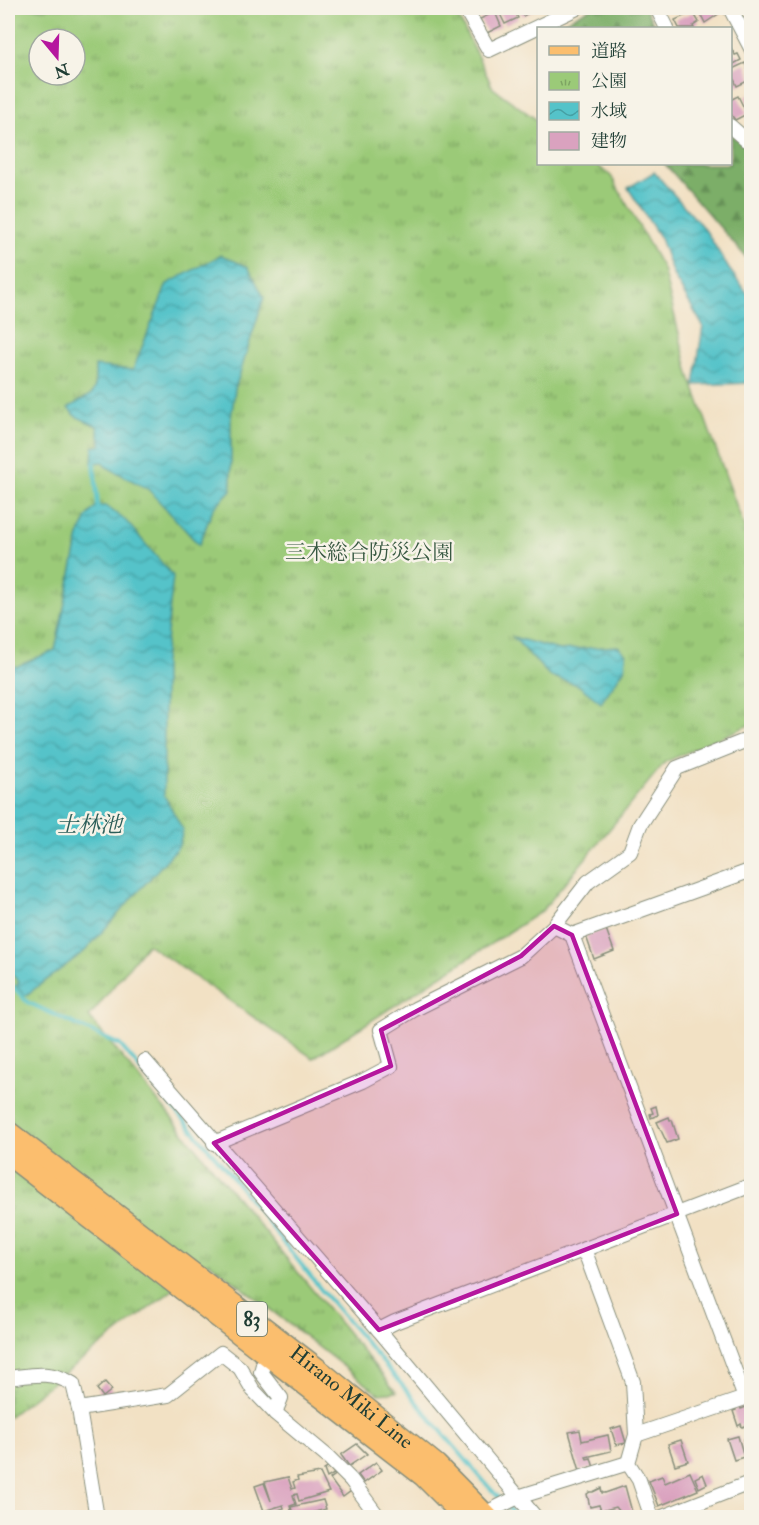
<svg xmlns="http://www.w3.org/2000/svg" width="759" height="1525" font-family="'IM FELL Double Pica','Noto Serif JP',serif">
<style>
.forest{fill:url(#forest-firs);stroke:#4e764e;stroke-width:1.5}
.park{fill:url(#park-tufts);stroke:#5d8456;stroke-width:1.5;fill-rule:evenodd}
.water{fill:url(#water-waves);stroke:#3a807e;stroke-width:1.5}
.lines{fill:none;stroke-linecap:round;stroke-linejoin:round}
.stream{stroke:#55c3c9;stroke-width:4}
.building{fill:#daa2bf}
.minor-casing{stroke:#888f7c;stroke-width:16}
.primary-casing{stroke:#888f7c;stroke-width:24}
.minor{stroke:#fff;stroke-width:14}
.primary{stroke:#fbbe6e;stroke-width:21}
.marked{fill:#b5179e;fill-opacity:0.2;stroke:#b5179e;stroke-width:4.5;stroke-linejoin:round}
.labels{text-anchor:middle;stroke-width:5;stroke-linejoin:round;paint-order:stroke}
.shield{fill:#f7f3e8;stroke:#60746a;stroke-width:1.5}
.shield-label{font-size:20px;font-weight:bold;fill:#1f3d34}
.park-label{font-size:21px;fill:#385942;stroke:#f7f3e8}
.street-label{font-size:21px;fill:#1f3d34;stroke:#f7f3e8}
.water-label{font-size:22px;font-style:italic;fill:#2c5e59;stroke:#f7f3e8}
</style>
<defs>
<pattern id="forest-firs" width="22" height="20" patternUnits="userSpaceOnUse" patternTransform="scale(1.5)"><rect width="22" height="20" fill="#7cae68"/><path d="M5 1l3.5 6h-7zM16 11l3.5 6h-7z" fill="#658f56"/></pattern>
<pattern id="park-tufts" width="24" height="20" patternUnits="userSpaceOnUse" patternTransform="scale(1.5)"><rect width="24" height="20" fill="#9bca78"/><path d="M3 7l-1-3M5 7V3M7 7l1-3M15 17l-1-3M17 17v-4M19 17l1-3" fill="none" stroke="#7ea563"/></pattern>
<pattern id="water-waves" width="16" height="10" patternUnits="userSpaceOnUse" patternTransform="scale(1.5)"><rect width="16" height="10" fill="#55c3c9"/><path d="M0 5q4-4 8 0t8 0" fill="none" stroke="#46a0a4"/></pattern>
</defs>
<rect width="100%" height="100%" fill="#f7f3e8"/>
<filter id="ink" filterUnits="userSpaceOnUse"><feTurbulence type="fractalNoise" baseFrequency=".0167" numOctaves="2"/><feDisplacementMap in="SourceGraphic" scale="12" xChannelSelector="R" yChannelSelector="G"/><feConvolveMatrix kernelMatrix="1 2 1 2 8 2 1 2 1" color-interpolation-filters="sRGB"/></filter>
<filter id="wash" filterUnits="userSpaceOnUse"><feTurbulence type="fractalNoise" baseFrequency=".008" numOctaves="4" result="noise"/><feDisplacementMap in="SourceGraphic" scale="24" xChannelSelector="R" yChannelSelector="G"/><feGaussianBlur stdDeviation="1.35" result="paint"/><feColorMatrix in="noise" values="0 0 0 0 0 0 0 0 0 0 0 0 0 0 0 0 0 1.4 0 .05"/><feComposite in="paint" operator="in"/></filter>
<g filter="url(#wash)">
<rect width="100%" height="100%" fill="#f2e1c4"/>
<g class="forest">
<polygon points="591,8 645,8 656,28 552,28"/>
<polygon points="731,134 751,151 751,263 665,164 730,164"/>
</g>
<path class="park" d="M8 8H454L493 88 538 121V164H595L611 176 663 269 689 374 751 546V720L749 725 665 762 542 911 313 1058 147 944 89 1017 396 1392 379 1394 209 1262 8 1417ZM39 39H75V75H39Z"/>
<g class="water">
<polygon points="654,172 706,231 729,269 751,298 751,383 694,385 703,326 673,275 660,238 628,188"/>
<polygon points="221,255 248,267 264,297 235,389 231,419 231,490 213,509 199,545 148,489 105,466 104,462 92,463 93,447 101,445 97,426 75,416 68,408 92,394 95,386 95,366 133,370 167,284"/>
<polygon points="96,506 106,506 126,521 173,576 164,662 164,795 183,830 179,846 85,951 25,996 16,986 19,982 8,970 8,661 16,667 55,650 79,536 87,517"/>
<polygon points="513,637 559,650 618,646 626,654 625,668 601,703 578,685 550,676"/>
</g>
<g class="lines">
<g class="stream">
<polyline points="94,463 98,506"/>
<polyline points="8,981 27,1002 120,1045 226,1169 322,1291 488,1486 518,1518"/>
</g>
</g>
<g id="blocks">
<g class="building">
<polygon points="474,8 491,8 477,14"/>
<polygon points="509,8 513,8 518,18 505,24 499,12"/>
<polygon points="518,8 538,8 523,16"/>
<polygon points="702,8 717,8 720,13 705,23 699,11"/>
<polygon points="495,12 501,26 487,33 480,19"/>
<polygon points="693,12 699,22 693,26 694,28 679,28 675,20"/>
<polygon points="730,46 735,55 738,54 741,60 730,66"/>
<polygon points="745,63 752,79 737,86 730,70"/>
<polygon points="752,94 752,111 745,97"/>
<polygon points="738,96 747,114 735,120 730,113 730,100"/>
<polygon points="606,929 614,951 594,959 586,936"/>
<polygon points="656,1106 658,1115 651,1118 650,1114 653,1113 651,1108"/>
<polygon points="669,1117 670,1120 672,1120 678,1139 667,1143 657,1122"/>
<polygon points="105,1382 112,1390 103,1397 97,1389"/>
<polygon points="740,1404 741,1409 749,1406 752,1424 742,1427 741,1424 738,1426 733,1411 736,1410 735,1405"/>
<polygon points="621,1426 626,1443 616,1445 611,1429"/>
<polygon points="580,1430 582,1441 608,1435 611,1451 586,1457 587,1459 591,1458 594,1468 580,1471 569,1432"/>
<polygon points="738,1436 744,1457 734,1460 727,1439"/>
<polygon points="752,1437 752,1458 748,1458 744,1439"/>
<polygon points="681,1440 688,1461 675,1465 668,1444"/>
<polygon points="357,1444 367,1454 349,1466 341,1455"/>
<polygon points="752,1460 752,1472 748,1473 745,1463"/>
<polygon points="376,1462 382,1470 364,1483 358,1475"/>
<polygon points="329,1467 334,1474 327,1478 324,1470"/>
<polygon points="690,1472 698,1490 659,1506 649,1481 662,1476 665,1483"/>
<polygon points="320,1473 329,1492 299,1501 297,1494 293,1495 296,1504 290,1506 293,1518 278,1518 276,1511 284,1508 283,1505 264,1511 255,1486 264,1483 271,1501 265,1482 288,1477 292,1489 295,1488 293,1482 298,1480 297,1477"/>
<polygon points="337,1474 351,1491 343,1497 330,1479"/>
<polygon points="703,1474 707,1484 699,1488 695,1478"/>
<polygon points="625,1486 632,1512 622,1514 616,1507 601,1511 599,1505 590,1507 587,1494 590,1492 593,1492 601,1488 602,1493 605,1493"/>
<polygon points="323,1500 326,1509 294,1518 291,1507"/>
</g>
</g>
</g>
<g filter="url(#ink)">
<use href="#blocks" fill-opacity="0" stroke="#888f7c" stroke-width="1.5"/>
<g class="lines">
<defs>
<g id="minor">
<polyline points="465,8 489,50 577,8"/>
<polyline points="657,8 667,28"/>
<polyline points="730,8 752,50"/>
<polyline points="730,126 746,140 752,138"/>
<polyline points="554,926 572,935 745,1398 636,1435"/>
<polyline points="572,935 752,870"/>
<polyline points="145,1061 379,1330 536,1518"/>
<polyline points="214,1143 363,1081 391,1066 381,1030 415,1009 521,956 554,926 588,882 630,852 640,825 677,768 752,738"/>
<polyline points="584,1249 633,1382 636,1435 628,1463 639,1480 652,1518"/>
<polyline points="379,1330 395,1322 752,1185"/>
<polyline points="266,1353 261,1372 281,1398 275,1413"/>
<path d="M8 1378C33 1375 49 1370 73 1384L79 1409 97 1518"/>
<polyline points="79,1409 168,1395 221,1353 240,1368 253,1390 275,1413 329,1458 351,1480 379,1518"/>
<polyline points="478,1517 518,1497 628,1463"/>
<polyline points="660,1518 752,1482"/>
</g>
<g id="primary">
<path id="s1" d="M8 1132 316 1368 436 1465 488 1518"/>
<polyline points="8,1154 424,1476 466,1518"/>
</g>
</defs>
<use href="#minor" class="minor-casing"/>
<use href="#primary" class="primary-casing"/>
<use href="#minor" class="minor"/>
<use href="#primary" class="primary"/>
</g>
</g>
<path class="marked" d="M554 926 572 935 677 1214 379 1330 214 1143 391 1066 381 1030 521 956Z"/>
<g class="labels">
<rect class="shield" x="237" y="1302" width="30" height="34" rx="4.5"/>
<g class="shield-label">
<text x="252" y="1326">83</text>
</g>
<g class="park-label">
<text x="369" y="559">三木総合防災公園</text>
</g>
<g class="street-label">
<text dy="7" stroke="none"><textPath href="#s1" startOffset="434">Hirano Miki Line</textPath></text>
</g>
<g class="water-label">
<text x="89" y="832">士林池</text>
</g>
</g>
<rect width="759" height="1525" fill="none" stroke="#f7f3e8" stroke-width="30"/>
<rect x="537" y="27" width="195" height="138" fill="#f7f3e8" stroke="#a1aaa0" stroke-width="1.5"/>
<rect x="549" y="46" width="30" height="9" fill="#fbbe6e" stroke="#a1aaa0" stroke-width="1.5"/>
<text x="591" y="57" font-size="18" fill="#1f3d34">道路</text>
<rect x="549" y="72" width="30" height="18" fill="url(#park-tufts)" stroke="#a1aaa0" stroke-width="1.5"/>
<text x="591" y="87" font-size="18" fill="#1f3d34">公園</text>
<rect x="549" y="102" width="30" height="18" fill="url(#water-waves)" stroke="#a1aaa0" stroke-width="1.5"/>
<text x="591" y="117" font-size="18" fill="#1f3d34">水域</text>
<rect x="549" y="132" width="30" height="18" fill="#daa2bf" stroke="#a1aaa0" stroke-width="1.5"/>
<text x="591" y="147" font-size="18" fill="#1f3d34">建物</text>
<g transform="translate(57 57) rotate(161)"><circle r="28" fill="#f7f3e8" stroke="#a1aaa0" stroke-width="1.5"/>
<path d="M0-4.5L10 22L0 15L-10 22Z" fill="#b5179e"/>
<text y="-9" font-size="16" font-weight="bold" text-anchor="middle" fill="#1f3d34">N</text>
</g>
</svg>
